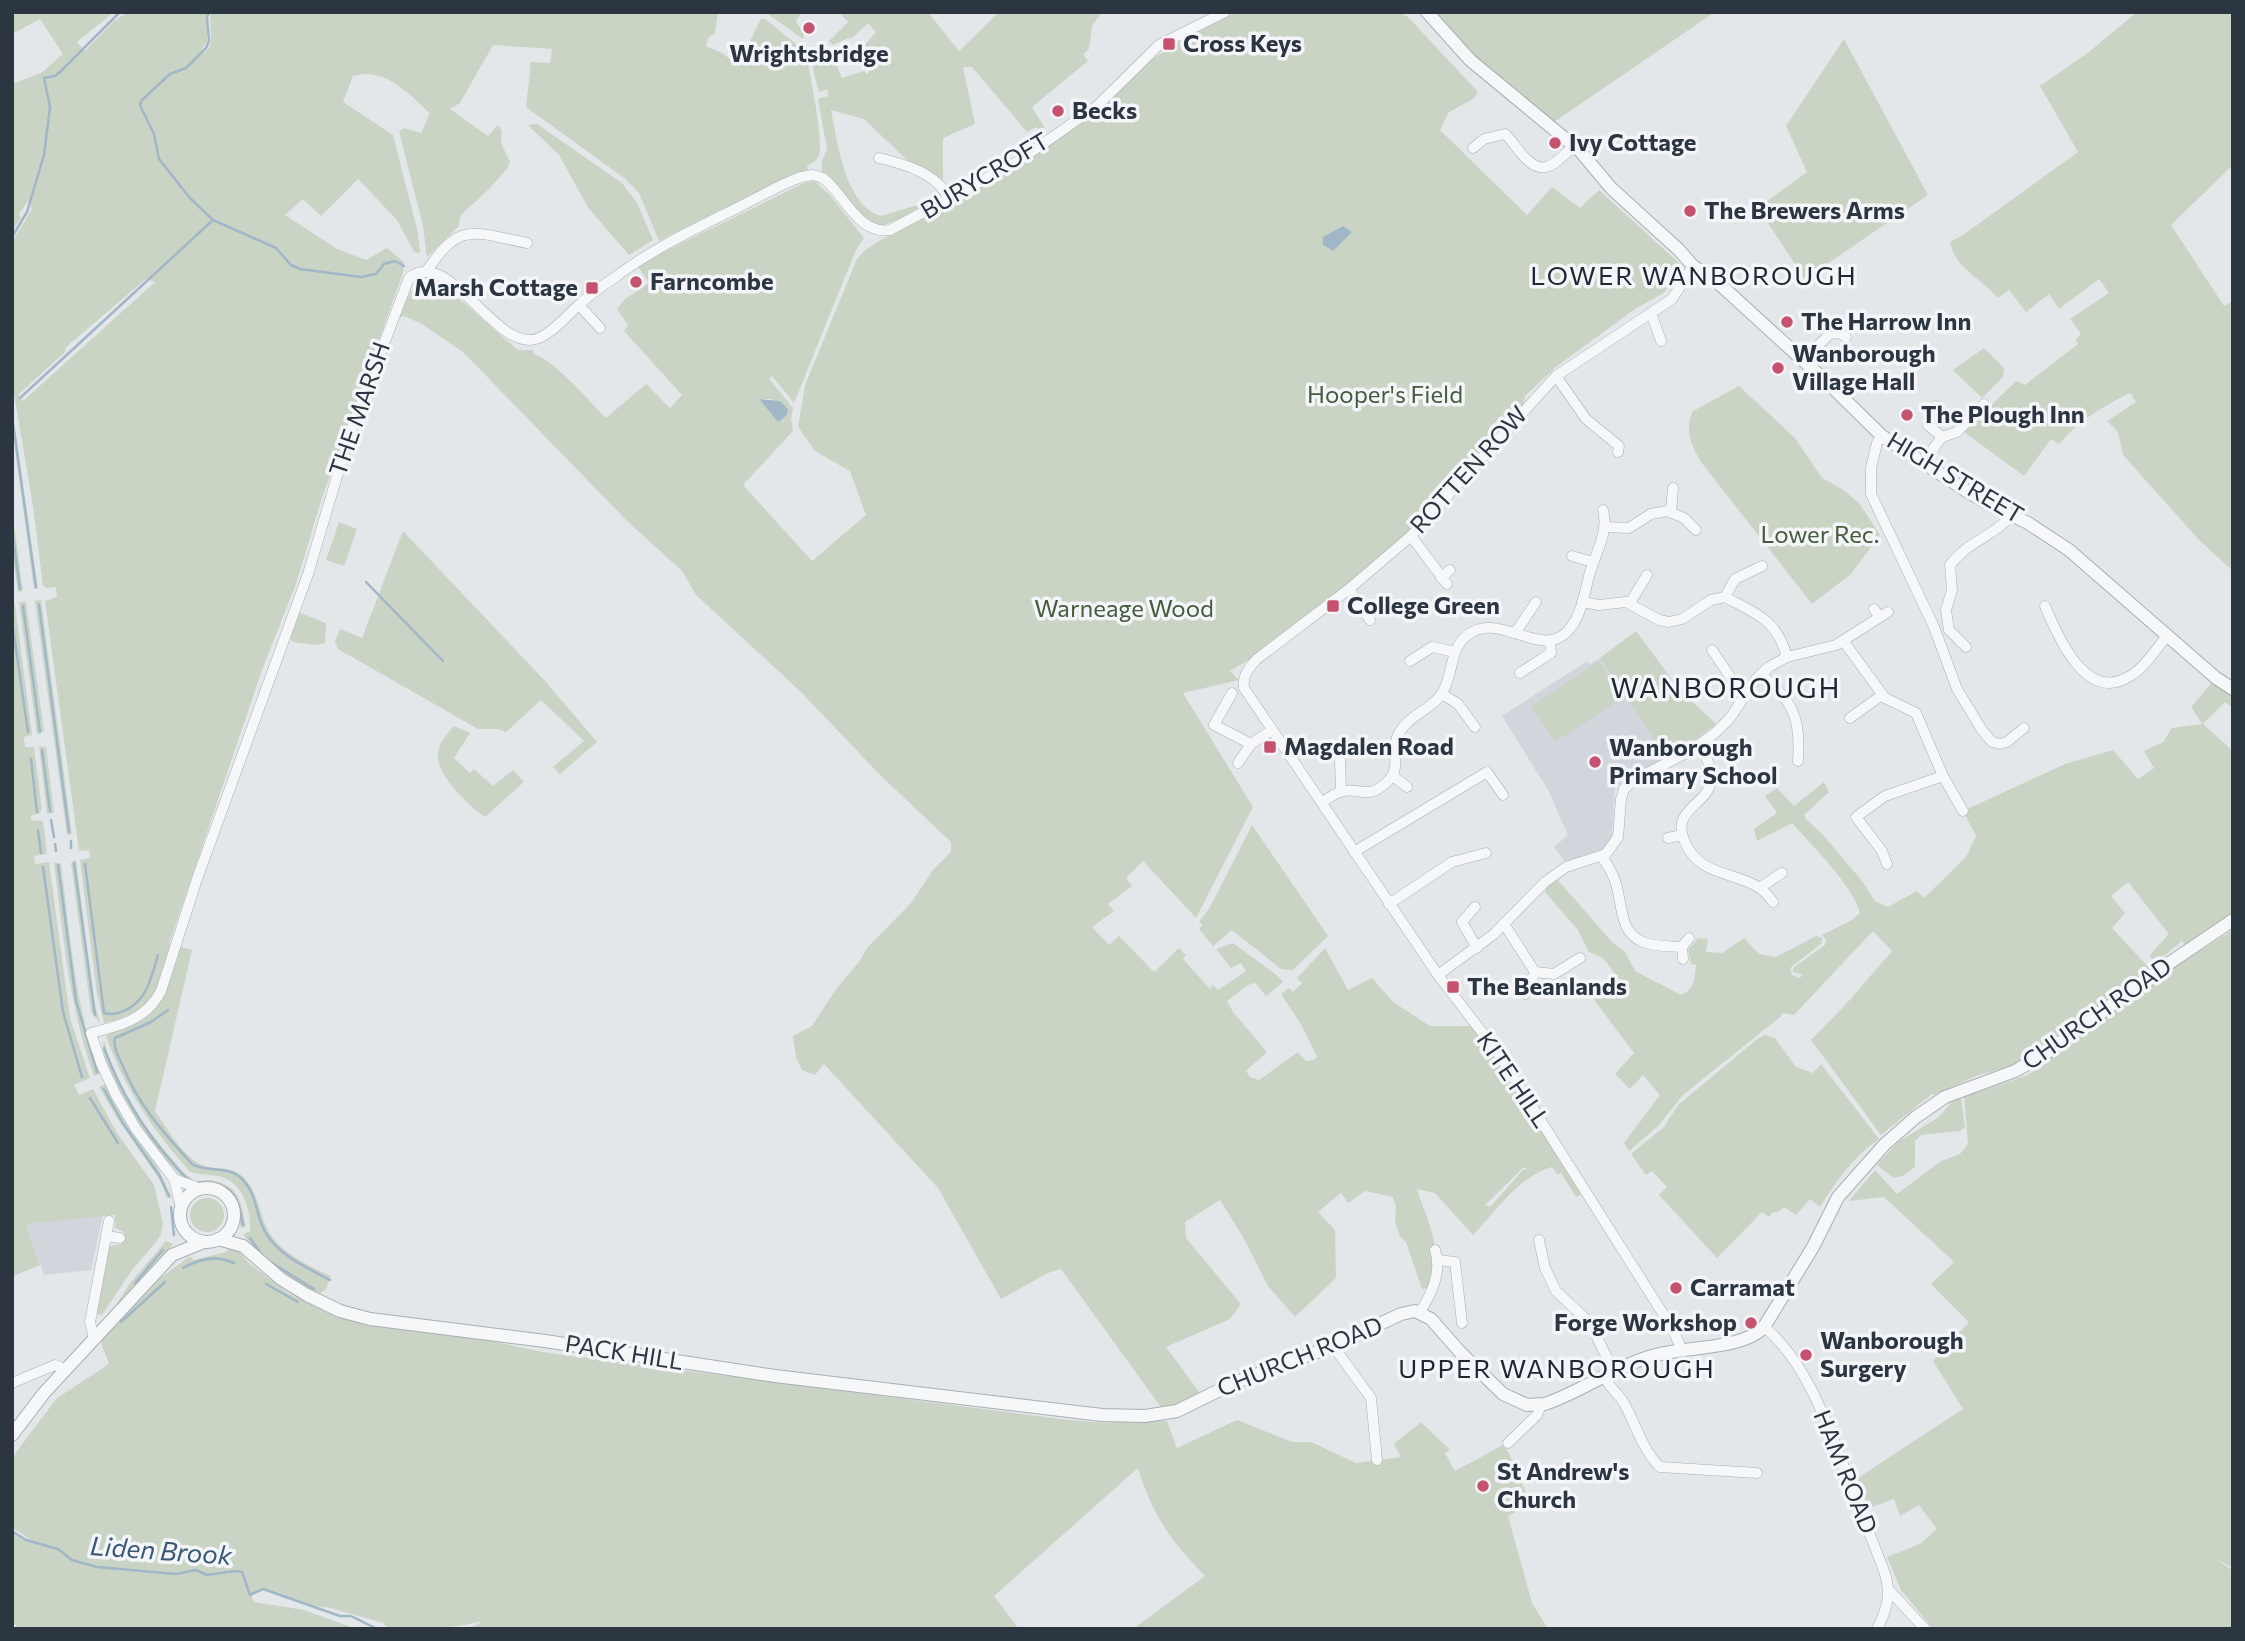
<svg xmlns="http://www.w3.org/2000/svg" width="2245" height="1641" font-family="Commissioner,sans-serif">
<style>
.built{fill:#d2d6dc}
.green{fill:#cad4c5;fill-rule:evenodd}
.water{fill:#a1b7c7}
.lines{fill:none;stroke-linecap:round;stroke-linejoin:round}
.stream{stroke:#a1b7c7;stroke-width:2.5}
.minor-casing{stroke:#a8aeb4;stroke-width:11}
.tertiary-casing{stroke:#a8aeb4;stroke-width:14}
.minor{stroke:#f6f7f9;stroke-width:10}
.tertiary{stroke:#f6f7f9;stroke-width:12}
.poi-dot{fill:#c5536f;stroke:#f3f5f8;stroke-width:2.5}
.labels{text-anchor:middle;stroke-width:7;stroke-linejoin:round;paint-order:stroke}
.poi-label{font-size:24px;font-weight:bold;fill:#2c3641;stroke:#f3f5f8;text-anchor:start}
.street-label{font-size:24px;fill:#2c3641;stroke:#f3f5f8}
.park-label{font-size:24px;fill:#445c3b;stroke:#f3f5f8}
.neighbourhood-label{font-size:26px;letter-spacing:2px;fill:#1e2732;stroke:#f3f5f8}
.water-label{font-size:26px;font-style:italic;fill:#395872;stroke:#f3f5f8}
.quarter-label{font-size:28px;letter-spacing:2px;fill:#1e2732;stroke:#f3f5f8}
</style>
<rect width="100%" height="100%" fill="#e3e7ea"/>
<g class="built">
<polygon points="1600,658 1667,758 1633,774 1615,788 1612,838 1605,848 1567,865 1554,847 1568,835 1548,790 1502,716 1587,661 1590,664"/>
<polygon points="103,1215 91,1270 44,1275 26,1224"/>
</g>
<g class="green">
<path d="M12 12H114L77 42 85 51 114 21 128 12H207V42L201 50 204 54 210 46 211 39 210 14 212 12H718L715 33 709 37 706 46 722 53 738 65 761 19H765L806 52C809 72 824 139 819 155 817 161 812 163 807 166L808 169 659 241 639 193 624 178 526 107 531 62 550 63 552 49 493 45 460 103 450 109 488 136 498 125 502 131 501 143 510 162 506 170 488 190 461 215 458 227 427 257 423 226 399 131 404 128 421 133 430 113C409 94 384 66 353 76L343 102 393 135 418 233 420 253 414 252 397 220 358 179 321 216 303 199 285 215 337 249 366 260 387 248 404 262 403 273 322 498 296 584 262 670 169 944 171 945C156 992 157 1010 104 1023L97 994 80 860 90 858 89 850 79 851 45 601 57 597 56 587 47 588 43 586 33 506 12 382V242L32 209 28 201 19 214 21 218 12 231V84L41 73 63 54 40 19 12 34ZM146 279 155 282 23 401 18 395 65 352V348Z"/>
<polygon points="765,12 802,12 796,21 804,34 803,39"/>
<path d="M839 12H928L959 51 999 12H1102L1092 26 1089 49 1083 54 1088 61 1032 107 1045 128 1041 131 1036 127 1027 132 972 67H963L975 124 943 138V180L907 160 864 119 831 110C837 140 845 206 881 216L921 204 925 210 881 226C856 217 842 190 822 172V161L827 149 818 99 828 96V89L819 92 813 70V50L819 45 834 59 842 78 864 71 867 74 878 62 863 47 876 32 868 23 851 39 848 38 833 45 829 41 848 22Z"/>
<path d="M1236 12H1399L1408 17 1478 92 1473 99 1449 112 1440 130 1527 215 1552 187 1580 208 1599 190 1679 263 1674 277 1665 292 1635 309 1556 367 1525 396 1523 411 1411 536 1267 649 1230 671 1239 680 1183 693 1253 807 1196 918 1143 861 1126 878 1132 886 1108 904 1114 911 1092 927 1109 945 1119 936 1154 972 1179 948 1186 955 1183 959 1210 989 1213 985 1218 990 1246 971 1241 963 1231 968 1216 949 1233 943 1279 977 1283 982 1266 996 1255 983 1248 985 1227 1001 1233 1012 1267 1052 1246 1071 1250 1077 1259 1080 1298 1052 1306 1061 1314 1060 1317 1057 1302 1026 1281 994 1289 988 1293 992 1302 983 1297 978 1325 948 1348 990 1372 978 1393 1002 1430 1026H1473L1516 1087 1583 1193 1576 1197 1561 1173 1558 1175 1552 1167C1519 1176 1495 1212 1473 1235L1435 1193 1417 1189C1428 1224 1445 1249 1428 1288L1422 1289 1406 1242 1400 1237 1395 1222 1396 1207 1393 1197 1365 1191 1348 1203 1341 1193 1318 1212 1335 1230 1336 1278 1295 1317 1268 1286 1243 1237 1220 1200 1185 1222 1186 1238 1241 1304 1230 1319 1166 1347 1200 1393 1194 1398 1163 1410 1061 1269 1048 1273 1001 1299 938 1188 824 1064 815 1075 802 1070 796 1057 793 1036 812 1026 836 989 859 962 867 948 911 903 933 870 951 852V842L882 777 801 692 696 595 682 571 627 521 464 353 422 324 404 316 398 318 416 281 428 280 448 289 518 350H533L534 354C553 359 591 403 606 418L646 384 670 408 682 395 624 331 628 325 617 309 625 299 649 283 637 265 804 183 815 181 829 194 864 238 856 250 794 403 772 376 769 379 793 408 791 419 793 431 743 485 812 561 866 515 850 471 815 451 798 427 805 385 857 259 864 251 879 241 1019 166 1145 64 1188 36ZM759 399H771L788 408 778 422ZM1524 1167 1527 1169 1523 1170 1490 1207 1485 1205Z"/>
<polygon points="1436,12 1715,12 1554,122 1475,56"/>
<path d="M2137 12H2233V165L2171 225 2224 306 2233 301V571L2200 541 2123 455 2118 432 2107 421 2136 402 2130 393C2102 407 2080 420 2059 444L2051 439 2024 476 1964 432 2016 381 2025 385 2078 344 2075 340 2081 334 2070 319 2109 293 2099 279 2059 309 2049 294 2026 312 2009 290 1998 298C1979 276 1957 271 1950 242L1963 235 2078 152 2040 86 2089 52Z"/>
<polygon points="1844,39 1928,195 1805,279 1758,208 1807,172 1786,126"/>
<polygon points="537,124 622,183 637,203 653,240 629,255 589,209 559,155 528,125"/>
<polygon points="1984,348 2004,368 2003,377 1982,398 1953,370"/>
<path d="M1739 386 1795 438 1822 478 1842 489 1859 503 1880 535 1851 574 1812 604 1701 462C1691 444 1684 430 1693 411Z"/>
<polygon points="12,408 38,589 34,589 12,426"/>
<polygon points="12,509 23,591 18,592 12,551"/>
<polygon points="339,522 357,529 344,566 326,560"/>
<polygon points="403,531 546,682 597,742 560,774 553,767 584,741 541,700 506,732 498,729 478,729 338,649 335,641 340,629 362,638"/>
<polygon points="41,600 72,834 67,835 35,601"/>
<polygon points="19,602 26,602 44,731 37,735"/>
<polygon points="12,603 15,605 32,735 24,737 25,747 34,747 42,809 39,814 31,815 31,820 43,821 47,854 34,856 35,864 49,862 70,1018 90,1078 74,1085 79,1095 93,1089 117,1133 154,1185 163,1223 161,1234 157,1241 132,1270 102,1315 95,1314 109,1246 122,1244 124,1232 115,1228 115,1215 26,1224 40,1265 12,1277"/>
<polygon points="298,612 326,623 325,643 316,645 293,642 290,638"/>
<polygon points="1636,631 1679,689 1716,724 1694,741 1666,757 1600,658"/>
<polygon points="1599,661 1623,698 1555,742 1531,706"/>
<path d="M2214 680 2233 694V708L2225 702 2203 724 2233 751V916L2186 946 2182 941 2157 962 2149 956 2169 934 2128 882 2111 896 2125 913 2112 928 2150 969 2021 1063 1976 1076 1934 1095 1932 1094 1881 1135 1811 1040 1847 1003 1892 951 1873 931 1794 1015 1783 1013 1780 1017 1683 1095 1658 1126 1629 1151 1624 1143 1660 1095 1643 1075 1630 1089 1615 1074 1634 1053 1592 997 1620 980 1603 958 1589 952 1578 930 1545 892 1546 886 1557 879 1612 942 1625 952 1635 971 1681 995C1695 989 1694 979 1696 965L1691 964 1688 950 1698 938 1708 939 1706 952 1722 953 1744 938 1759 954 1776 957 1816 936 1822 938V943L1790 968 1792 975 1800 978 1802 975 1793 972V968L1825 945 1826 940 1822 935 1852 920 1860 913C1852 884 1812 846 1792 823L1757 841 1754 829 1777 813 1765 796 1777 788 1794 806 1824 782 1829 792 1804 815 1806 819 1824 836 1862 881 1875 901 1888 907 1917 891 1924 898 1966 857 1976 836 1963 811 2065 764 2113 750 2138 779 2154 768 2144 751 2163 742 2172 728 2202 724 2191 707Z"/>
<path d="M454 726 470 733 454 758 470 773 474 769 493 786 513 770 524 782 485 817C469 806 437 776 438 755 438 743 446 735 454 726Z"/>
<polygon points="39,746 46,747 54,813 47,814"/>
<polygon points="1252,825 1328,936 1293,970 1281,969 1232,930 1213,946 1199,929 1202,925 1199,921 1209,909"/>
<polygon points="76,860 94,1001 100,1023 91,1012 71,863"/>
<path d="M54 862 61 864C70 934 75 1007 100 1074L94 1076C69 1007 63 935 54 862Z"/>
<polygon points="2233,930 2233,1568 2217,1559 2233,1571 2233,1629 1933,1629 1901,1590 1887,1557 1920,1544 1937,1529 1919,1505 1900,1516 1894,1499 1869,1508 1856,1479 1963,1409 1933,1361 1969,1322 1931,1284 1954,1262 1884,1197 1849,1201 1875,1170 1897,1194 1941,1161 1960,1154 1968,1144 1964,1097 2028,1075 2177,965"/>
<path d="M178 946 192 950 155 1111C167 1128 181 1154 200 1164 213 1171 228 1165 241 1175 258 1189 258 1210 267 1228 277 1251 309 1266 331 1276L326 1289 319 1294C295 1288 255 1256 243 1234L250 1231C251 1209 243 1181 218 1176 209 1174 199 1175 190 1172 154 1131 124 1088 106 1036 117 1029 131 1027 142 1020 167 1006 170 971 178 946Z"/>
<path d="M1765 1035 1775 1038 1796 1067 1813 1073 1821 1064 1879 1139C1851 1159 1838 1179 1820 1207L1810 1199 1796 1215 1784 1207 1778 1212H1773L1769 1217 1762 1212 1717 1258 1659 1195 1667 1187 1652 1171 1646 1175 1631 1154 1664 1127 1678 1105 1756 1040Z"/>
<path d="M104 1040C115 1085 143 1125 173 1160 179 1167 184 1174 192 1179L191 1183C165 1168 95 1070 104 1040Z"/>
<polygon points="105,1084 125,1121 158,1168 172,1198 167,1198 160,1180 117,1118 99,1087"/>
<polygon points="1961,1098 1965,1127 1960,1131 1921,1135 1915,1141 1915,1167 1903,1176 1893,1178 1877,1165 1898,1142 1939,1117 1953,1100"/>
<path d="M211 1180C240 1186 241 1201 246 1227L241 1228C233 1194 235 1186 195 1185L196 1181Z"/>
<circle cx="207" cy="1215" r="17"/>
<polygon points="166,1241 173,1244 169,1249 109,1316 130,1283"/>
<path d="M230 1247 238 1251 250 1264 288 1293 335 1315 363 1324 492 1341 542 1352 1068 1420 1108 1423 1144 1419 1167 1421 1177 1448 1237 1420 1292 1442H1311L1356 1463 1401 1457 1394 1444 1421 1422 1450 1450 1445 1453 1455 1471 1503 1445 1508 1451 1531 1505 1508 1516 1532 1603 1548 1629H1133L1205 1576C1170 1540 1153 1516 1138 1468L994 1596 1019 1629H469L483 1621C451 1629 420 1630 387 1627L383 1623 331 1608 301 1604C295 1599 275 1594 265 1589L251 1595 254 1602 304 1610 357 1629H18L13 1622 15 1629H12V1531L26 1540 34 1542 12 1527V1461L17 1451 57 1398 109 1364 101 1343 104 1334 159 1279 190 1256 193 1260 226 1252Z"/>
</g>
<g class="water">
<polygon points="1343,226 1352,232 1333,251 1323,245 1323,237"/>
<polygon points="759,399 780,401 788,409 787,415 778,422"/>
</g>
<g class="lines">
<g class="stream">
<polyline points="209,12 207,17 209,41 206,48 186,68 170,74 142,100 140,105 154,134 159,159 189,197 213,220 276,248 291,265 300,269 361,277 376,274 384,264 395,261 404,266"/>
<polyline points="12,237 27,212 44,155 50,107 44,78 55,76 61,71 120,12"/>
<polyline points="20,398 213,220"/>
<polyline points="12,416 36,587"/>
<polyline points="12,530 20,589"/>
<polyline points="366,582 443,661"/>
<polyline points="39,605 69,832"/>
<polyline points="23,606 40,732"/>
<polyline points="12,621 28,732"/>
<polyline points="42,750 50,811"/>
<polyline points="31,759 37,812"/>
<polyline points="51,820 54,837"/>
<polyline points="38,830 41,853"/>
<polyline points="71,841 71,848"/>
<polyline points="55,844 56,851"/>
<polyline points="74,863 95,1015"/>
<path d="M85 864 104 1013C111 1015 114 1014 121 1012 147 1003 151 978 158 955"/>
<polyline points="58,865 76,1001 97,1072"/>
<polyline points="43,867 63,1012 82,1077"/>
<path d="M168 1010 151 1022 115 1038C113 1047 118 1056 122 1064 138 1105 163 1132 192 1164 207 1173 228 1165 242 1179 254 1191 256 1208 261 1223 272 1253 304 1266 330 1280"/>
<path d="M104 1048C120 1090 141 1127 171 1161 177 1168 182 1175 190 1180"/>
<polyline points="104,1089 122,1122 159,1175 169,1196"/>
<polyline points="90,1098 118,1143"/>
<path d="M197 1183C232 1183 237 1193 243 1225"/>
<polyline points="171,1207 174,1235"/>
<polyline points="250,1238 261,1254"/>
<polyline points="272,1263 314,1289"/>
<path d="M183 1268C199 1259 217 1255 234 1263"/>
<polyline points="135,1283 163,1250"/>
<polyline points="266,1284 298,1302"/>
<polyline points="121,1322 165,1282"/>
<polyline points="12,1531 26,1540 58,1549 72,1560 97,1567 176,1574 196,1570 207,1575 235,1571 242,1572 250,1595 263,1589 340,1616 351,1616 377,1629"/>
</g>
<defs>
<g id="minor">
<path d="M1473 148 1484 139 1505 134C1511 139 1515 146 1520 152 1542 180 1553 165 1574 146"/>
<path d="M879 158C905 164 939 174 949 200"/>
<path d="M426 272C460 221 471 232 527 243"/>
<polyline points="579,305 600,328"/>
<polyline points="1651,313 1661,341"/>
<polyline points="1803,360 1830,334 1839,333 1846,337"/>
<polyline points="1556,376 1586,419 1619,446 1618,452"/>
<polyline points="1935,406 1928,425 1942,437"/>
<polyline points="1882,436 1877,443 1871,468 1871,494 1934,627 1957,689 1982,730 1992,742 2000,744 2007,742 2024,728"/>
<polyline points="1922,464 1942,437 1957,432 1984,404"/>
<polyline points="1671,512 1673,488"/>
<polyline points="1606,527 1629,528 1651,514 1667,511 1684,518 1696,530"/>
<polyline points="1411,536 1447,584"/>
<polyline points="1572,556 1593,562"/>
<polyline points="1441,578 1450,570"/>
<polyline points="1349,589 1370,620"/>
<path d="M1725 597C1757 614 1777 620 1787 657"/>
<polyline points="1582,602 1599,605 1626,602 1659,620 1669,622 1682,619 1711,600 1725,597 1735,579 1762,566"/>
<polyline points="1630,603 1647,575"/>
<path d="M2045 606C2058 637 2086 704 2130 676 2145 667 2156 649 2167 636"/>
<polyline points="1874,609 1880,617"/>
<polyline points="1515,633 1536,602"/>
<polyline points="1844,642 1885,698 1916,713 1943,776 1885,796 1856,817 1882,851 1887,864"/>
<path d="M1966 647 1949 630 1946 610 1952 590 1950 565C1967 542 1993 537 2012 515"/>
<polyline points="1712,650 1731,678 1747,692"/>
<polyline points="1410,661 1432,647 1455,652"/>
<polyline points="1520,673 1551,653 1550,641"/>
<path d="M1761 674C1793 703 1801 716 1798 761"/>
<polyline points="1232,693 1214,725 1251,744 1272,730"/>
<polyline points="1442,694 1458,704 1475,727"/>
<polyline points="1850,718 1882,695"/>
<path d="M1699 745C1739 806 1667 798 1684 840 1702 885 1749 866 1773 902"/>
<polyline points="1340,760 1341,791"/>
<polyline points="1238,763 1251,744"/>
<polyline points="1393,776 1407,787"/>
<polyline points="1943,776 1963,811"/>
<path d="M1322 803C1327 799 1333 794 1340 792 1358 785 1367 803 1389 780 1401 768 1391 749 1398 735 1406 717 1429 711 1441 695 1453 678 1449 652 1465 637 1501 605 1547 671 1575 621 1583 608 1585 590 1589 576 1595 553 1609 534 1603 510"/>
<polyline points="1668,838 1682,835"/>
<polyline points="1354,852 1487,772 1503,795"/>
<path d="M1602 857C1607 864 1612 872 1615 881 1623 902 1618 932 1643 942 1655 947 1669 946 1682 947L1689 938"/>
<polyline points="1761,887 1782,873"/>
<polyline points="1389,904 1452,862 1486,853"/>
<polyline points="1475,907 1462,922 1477,948"/>
<polyline points="1504,924 1535,972 1554,974 1580,958"/>
<polyline points="1682,947 1683,959"/>
<polyline points="1438,975 1494,934 1545,882 1566,867 1606,854 1618,837 1621,799 1624,789 1634,780 1690,751 1715,733 1730,718 1756,679 1769,667 1787,657 1836,645 1888,612"/>
<polyline points="1525,994 1535,972"/>
<polyline points="174,1179 201,1189"/>
<path d="M181 1207 174 1179 136 1129 116 1095 101 1063 91 1033C120 1026 147 1019 161 991L197 879 308 574 350 433 409 278C450 245 497 356 539 338 555 331 567 315 580 304 590 294 602 286 614 278 652 249 695 229 739 207 759 197 779 185 801 177L813 175 823 178C845 195 858 235 890 230L1017 162 1097 106 1159 45 1225 12"/>
<polyline points="106,1236 120,1238"/>
<polyline points="1539,1240 1545,1268 1556,1291 1590,1323 1614,1372"/>
<polyline points="1438,1260 1455,1262 1462,1323"/>
<path d="M1420 1312C1432 1293 1442 1272 1435 1250"/>
<path d="M1764 1327C1806 1360 1831 1432 1849 1481 1860 1511 1873 1541 1884 1571 1892 1592 1887 1610 1877 1629"/>
<polyline points="94,1338 90,1322 109,1221"/>
<polyline points="1333,1346 1371,1398 1377,1460"/>
<path d="M1682 1350 1672 1328 1498 1053 1438 975 1244 688C1242 675 1249 668 1257 659L1349 589 1411 536 1556 376 1672 299 1693 266"/>
<path d="M1604 1376C1610 1389 1618 1393 1624 1403 1635 1423 1643 1451 1660 1467L1757 1473"/>
<polyline points="12,1383 55,1365 65,1369"/>
<polyline points="1508,1443 1537,1415 1541,1405"/>
<polyline points="1889,1590 1925,1629"/>
</g>
<g id="tertiary">
<polyline points="1427,12 1470,60 1580,151 1611,188 1679,250 1693,266 1714,279 1830,385 1882,436 1965,490 1992,506 2028,523 2069,550 2216,678 2233,689"/>
<circle cx="207" cy="1215" r="27"/>
<path d="M218 1239 243 1246 281 1279 307 1295 340 1311 370 1319 545 1341 775 1376 1102 1415 1145 1416 1177 1411 1234 1383 1333 1346 1401 1314 1415 1311 1431 1319 1460 1352 1503 1394 1527 1405 1545 1404C1586 1390 1622 1361 1665 1353 1692 1347 1745 1348 1764 1327L1813 1247 1838 1197 1885 1144 1916 1117 1945 1097 2015 1071 2045 1054 2159 970 2233 920"/>
<polyline points="12,1435 44,1393 172,1255 204,1242"/>
</g>
</defs>
<use href="#minor" class="minor-casing"/>
<use href="#tertiary" class="tertiary-casing"/>
<use href="#minor" class="minor"/>
<use href="#tertiary" class="tertiary"/>
</g>
<g class="poi-dot">
<circle cx="809" cy="28" r="7"/>
<rect x="1162" y="37" width="14" height="14" rx="3.5"/>
<circle cx="1058" cy="111" r="7"/>
<circle cx="1555" cy="143" r="7"/>
<circle cx="1690" cy="211" r="7"/>
<circle cx="636" cy="282" r="7"/>
<rect x="585" y="281" width="14" height="14" rx="3.5"/>
<circle cx="1787" cy="322" r="7"/>
<circle cx="1778" cy="368" r="7"/>
<circle cx="1907" cy="415" r="7"/>
<rect x="1326" y="599" width="14" height="14" rx="3.5"/>
<rect x="1263" y="740" width="14" height="14" rx="3.5"/>
<circle cx="1595" cy="762" r="7"/>
<rect x="1446" y="980" width="14" height="14" rx="3.5"/>
<circle cx="1676" cy="1288" r="7"/>
<circle cx="1751" cy="1323" r="7"/>
<circle cx="1806" cy="1355" r="7"/>
<circle cx="1483" cy="1486" r="7"/>
</g>
<g class="labels">
<g class="poi-label">
<text x="1183" y="52">Cross Keys</text>
<text x="809" y="62" text-anchor="middle">Wrightsbridge</text>
<text x="1072" y="119">Becks</text>
<text x="1569" y="151">Ivy Cottage</text>
<text x="1704" y="219">The Brewers Arms</text>
<text x="650" y="290">Farncombe</text>
<text x="578" y="296" text-anchor="end">Marsh Cottage</text>
<text x="1801" y="330">The Harrow Inn</text>
<text x="1792" y="362">Wanborough<tspan x="1792" dy="28">Village Hall</tspan></text>
<text x="1921" y="423">The Plough Inn</text>
<text x="1347" y="614">College Green</text>
<text x="1284" y="755">Magdalen Road</text>
<text x="1609" y="756">Wanborough<tspan x="1609" dy="28">Primary School</tspan></text>
<text x="1467" y="995">The Beanlands</text>
<text x="1690" y="1296">Carramat</text>
<text x="1737" y="1331" text-anchor="end">Forge Workshop</text>
<text x="1820" y="1349">Wanborough<tspan x="1820" dy="28">Surgery</tspan></text>
<text x="1497" y="1480">St Andrew's<tspan x="1497" dy="28">Church</tspan></text>
</g>
<g class="street-label">
<text transform="translate(985 176) rotate(-31)" y="8">BURYCROFT</text>
<text transform="translate(360 409) rotate(-71)" y="8">THE MARSH</text>
<text transform="translate(1469 470) rotate(-48)" y="8">ROTTEN ROW</text>
<text transform="translate(1955 478) rotate(31)" y="8">HIGH STREET</text>
<text transform="translate(2097 1014) rotate(-35)" y="8">CHURCH ROAD</text>
<text transform="translate(1513 1080) rotate(56)" y="8">KITE HILL</text>
<text transform="translate(624 1353) rotate(9)" y="8">PACK HILL</text>
<text transform="translate(1300 1357) rotate(-22)" y="8">CHURCH ROAD</text>
<text transform="translate(1845 1472) rotate(68)" y="8">HAM ROAD</text>
</g>
<g class="park-label">
<text x="1385" y="403">Hooper's Field</text>
<text x="1820" y="543">Lower Rec.</text>
<text x="1124" y="617">Warneage Wood</text>
</g>
<g class="neighbourhood-label">
<text x="1694" y="285">LOWER WANBOROUGH</text>
<text x="1557" y="1378">UPPER WANBOROUGH</text>
</g>
<g class="water-label">
<text transform="translate(161 1551) rotate(4)" y="9">Liden Brook</text>
</g>
<g class="quarter-label">
<text x="1726" y="698">WANBOROUGH</text>
</g>
</g>
<rect width="2245" height="1641" fill="none" stroke="#2c3641" stroke-width="28"/>
</svg>
